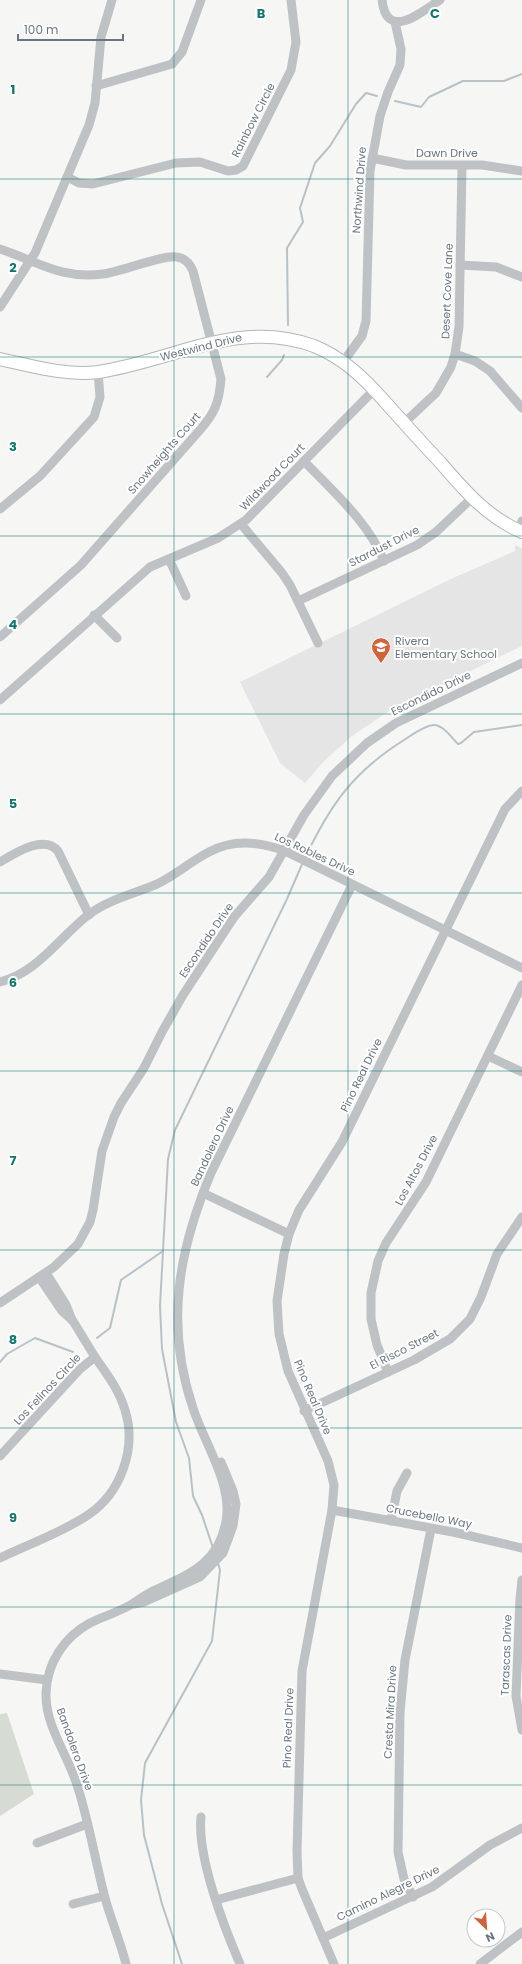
<svg xmlns="http://www.w3.org/2000/svg" width="522" height="1964" font-family="Poppins,sans-serif">
<style>
.built{fill:#e4e5e4}
.green{fill:#d6dbd3}
.lines{fill:none;stroke-linecap:round;stroke-linejoin:round}
.stream{stroke:#b8c2c6;stroke-width:2}
.major-casing{stroke:#b2b6b9;stroke-width:14}
.minor{stroke:#bec2c5;stroke-width:9}
.major{stroke:#fff;stroke-width:12}
.grid{fill:none;stroke:#0f766e;stroke-width:1;stroke-opacity:0.55}
.labels{text-anchor:middle;stroke-width:4;stroke-linejoin:round;paint-order:stroke}
.street-label{font-size:11px;fill:#697682;stroke:#fff}
.poi-label{font-size:11px;fill:#697682;stroke:#fff;text-anchor:start}
.grid-label{font-size:13px;text-anchor:middle;font-weight:bold;fill:#0f766e;stroke:#fff;stroke-width:4;stroke-linejoin:round;paint-order:stroke}
</style>
<rect width="100%" height="100%" fill="#f6f6f4"/>
<polygon class="built" points="515,545 522,548 522,646 392,709 352,736 324,761 305,783 280,763 240,682 453,578 515,551"/>
<polygon class="green" points="7,1713 34,1794 0,1816 0,1714"/>
<g class="lines">
<g class="stream">
<polyline points="395,101 421,107 429,97 463,81 504,81 522,74"/>
<polyline points="288,325 287,248 303,222 300,208 315,163 330,146 356,104 366,93 377,96"/>
<polyline points="267,377 282,360 284,355"/>
<path d="M305 858C330 805 353 772 404 740 412 735 425 725 434 725 443 725 452 738 458 744L461 743 474 732 522 725"/>
<polyline points="97,1338 110,1328 121,1280 163,1251"/>
<polyline points="0,1362 7,1354 35,1338 73,1352"/>
<polyline points="213,1548 202,1515 193,1496 189,1458 176,1422 162,1349 160,1306 168,1159 175,1130 287,899 303,862"/>
<polyline points="182,1964 162,1904 144,1835 141,1800 145,1763 212,1641 220,1570 218,1563"/>
</g>
<defs>
<path id="major" d="M0 359C32 366 65 376 98 372 173 361 238 318 314 346 344 358 366 380 387 404 404 423 422 443 440 462 464 490 487 517 522 532"/>
</defs>
<use href="#major" class="major-casing"/>
<g class="minor">
<path d="M382 0C387 42 421 12 440 0"/>
<polyline points="96,86 172,64 182,52 201,0"/>
<polyline points="372,158 406,165 482,165 522,171"/>
<polyline points="67,177 79,183 93,184 176,163 200,162 228,171 236,170 243,166 291,70 296,42 291,0"/>
<path d="M0 249C37 261 62 280 103 274 120 272 165 254 177 257 185 258 190 264 193 271L221 379C219 403 215 413 199 431L81 565 0 637"/>
<polyline points="460,265 496,267 522,277"/>
<polyline points="0,307 35,253 89,125 95,103 101,37 112,0"/>
<polyline points="455,354 475,361 490,371 522,408"/>
<polyline points="343,362 362,336 366,321 370,171 380,116 388,92 400,65 401,49 395,22"/>
<polyline points="404,423 436,393 451,367 455,354 459,327 462,166"/>
<path d="M304 461C333 492 368 521 384 561"/>
<polyline points="0,509 40,476 94,417 100,397 98,372"/>
<polyline points="241,524 282,573 290,585 318,643"/>
<polyline points="519,531 522,521"/>
<polyline points="169,559 186,596"/>
<polyline points="298,601 417,545 436,532 472,498"/>
<polyline points="94,615 117,638"/>
<polyline points="0,700 150,567 218,538 246,520 374,390"/>
<path d="M0 862C15 853 44 834 58 851L89 915"/>
<path d="M0 982C37 973 59 938 88 915 109 899 134 894 157 884 176 875 191 861 209 852 233 839 261 842 285 851L522 968"/>
<polyline points="488,1056 522,1072"/>
<polyline points="203,1193 289,1234"/>
<polyline points="46,1273 66,1305 72,1320"/>
<polyline points="39,1277 62,1311 73,1321 95,1357"/>
<polyline points="0,1303 54,1267 78,1244 90,1222 93,1210 102,1151 114,1117 121,1103 144,1068 162,1032 183,995 234,917 269,877 304,815 332,776 367,743 396,723 522,663"/>
<polyline points="388,1372 377,1345 371,1319 371,1293 378,1261 386,1243 426,1182 522,985"/>
<polyline points="304,1411 414,1360 450,1339 470,1319 481,1297 497,1254 522,1217"/>
<path d="M0 1456 80 1369 95 1357C107 1374 119 1390 125 1410 137 1448 121 1493 88 1515 61 1533 29 1544 0 1558"/>
<polyline points="332,1510 453,1532 522,1548"/>
<polyline points="391,1521 397,1491 407,1473"/>
<polyline points="522,1580 520,1599 516,1696 522,1730"/>
<polyline points="134,1604 144,1602 200,1577 223,1553 233,1526 236,1504 233,1491 221,1462"/>
<polyline points="0,1674 47,1680"/>
<path d="M201 1817C197 1857 224 1927 240 1964"/>
<polyline points="37,1843 87,1824"/>
<polyline points="413,1897 404,1879 398,1852 400,1712 405,1660 431,1529"/>
<polyline points="216,1900 298,1878"/>
<polyline points="73,1904 104,1896"/>
<polyline points="323,1938 432,1887 490,1845 522,1828"/>
<path d="M126 1964C120 1940 110 1918 104 1894 95 1859 89 1823 78 1788 69 1756 45 1727 46 1693 47 1663 64 1637 90 1623 104 1616 119 1612 132 1604 140 1599 146 1594 155 1590 190 1574 219 1563 226 1521 233 1484 204 1443 193 1408 165 1325 178 1252 211 1173L352 885"/>
<polyline points="334,1964 302,1889 298,1878 297,1851 302,1671 332,1510 334,1485 328,1461 288,1371 279,1334 277,1301 284,1254 289,1234 299,1210 342,1142 505,809 522,791"/>
<polyline points="480,1964 522,1932"/>
</g>
<use href="#major" class="major"/>
</g>
<path class="grid" d="M174 0V1964M348 0V1964M0 179H522M0 357H522M0 536H522M0 714H522M0 893H522M0 1071H522M0 1250H522M0 1428H522M0 1607H522M0 1785H522"/>
<defs>
<symbol id="school-pin" viewBox="-11 -11 22 30"><path d="M0 17L-7.5 6A9.5 9.5 0 1 1 7.5 6Z" fill="#d16239" stroke="#fff"/><path d="M0-5L7-2L0 1L-7-2ZM-4 1L0 2.5L4 1V4Q0 6-4 4Z" fill="#fff"/></symbol>
</defs>
<g fill-rule="evenodd">
<use href="#school-pin" x="370" y="636" width="22" height="30"/>
</g>
<g class="labels">
<g class="street-label">
<text transform="translate(253 120) rotate(-63)" y="4">Rainbow Circle</text>
<text x="447" y="157">Dawn Drive</text>
<text transform="translate(359 190) rotate(-86)" y="4">Northwind Drive</text>
<text transform="translate(447 291) rotate(-88)" y="4">Desert Cove Lane</text>
<text transform="translate(201 347) rotate(-14)" y="4">Westwind Drive</text>
<text transform="translate(164 453) rotate(-49)" y="4">Snowheights Court</text>
<text transform="translate(272 477) rotate(-46)" y="4">Wildwood Court</text>
<text transform="translate(384 546) rotate(-27)" y="4">Stardust Drive</text>
<text transform="translate(431 693) rotate(-26)" y="4">Escondido Drive</text>
<text transform="translate(315 854) rotate(25)" y="4">Los Robles Drive</text>
<text transform="translate(206 940) rotate(-56)" y="4">Escondido Drive</text>
<text transform="translate(361 1075) rotate(-64)" y="4">Pino Real Drive</text>
<text transform="translate(212 1146) rotate(-65)" y="4">Bandolero Drive</text>
<text transform="translate(416 1170) rotate(-62)" y="4">Los Altos Drive</text>
<text transform="translate(404 1349) rotate(-27)" y="4">El Risco Street</text>
<text transform="translate(47 1389) rotate(-47)" y="4">Los Felinos Circle</text>
<text transform="translate(313 1397) rotate(67)" y="4">Pino Real Drive</text>
<text transform="translate(429 1516) rotate(11)" y="4">Crucebello Way</text>
<text transform="translate(506 1655) rotate(-88)" y="4">Tarascas Drive</text>
<text transform="translate(390 1712) rotate(-87)" y="4">Cresta Mira Drive</text>
<text transform="translate(288 1728) rotate(-88)" y="4">Pino Real Drive</text>
<text transform="translate(75 1749) rotate(70)" y="4">Bandolero Drive</text>
<text transform="translate(388 1893) rotate(-26)" y="4">Camino Alegre Drive</text>
</g>
<g class="poi-label">
<text x="395" y="645">Rivera<tspan x="395" dy="13">Elementary School</tspan></text>
</g>
</g>
<g class="grid-label">
<text x="261" y="18">B</text>
<text x="435" y="18">C</text>
<text x="13" y="94">1</text>
<text x="13" y="272">2</text>
<text x="13" y="451">3</text>
<text x="13" y="629">4</text>
<text x="13" y="808">5</text>
<text x="13" y="987">6</text>
<text x="13" y="1165">7</text>
<text x="13" y="1344">8</text>
<text x="13" y="1522">9</text>
</g>
<g transform="translate(486 1928) rotate(155)"><circle r="19" fill="#ffffff" stroke="#c3c8cd"/>
<path d="M0-3L7 15L0 10L-7 15Z" fill="#d16239"/>
<text y="-6" font-size="11" font-weight="bold" text-anchor="middle" fill="#697682">N</text>
</g>
<path d="M18 34v6h105v-6" fill="none" stroke="#697682" stroke-width="2"/>
<text x="24" y="34" font-size="12" fill="#697682" stroke="#ffffff" stroke-width="3" paint-order="stroke">100 m</text>
</svg>
